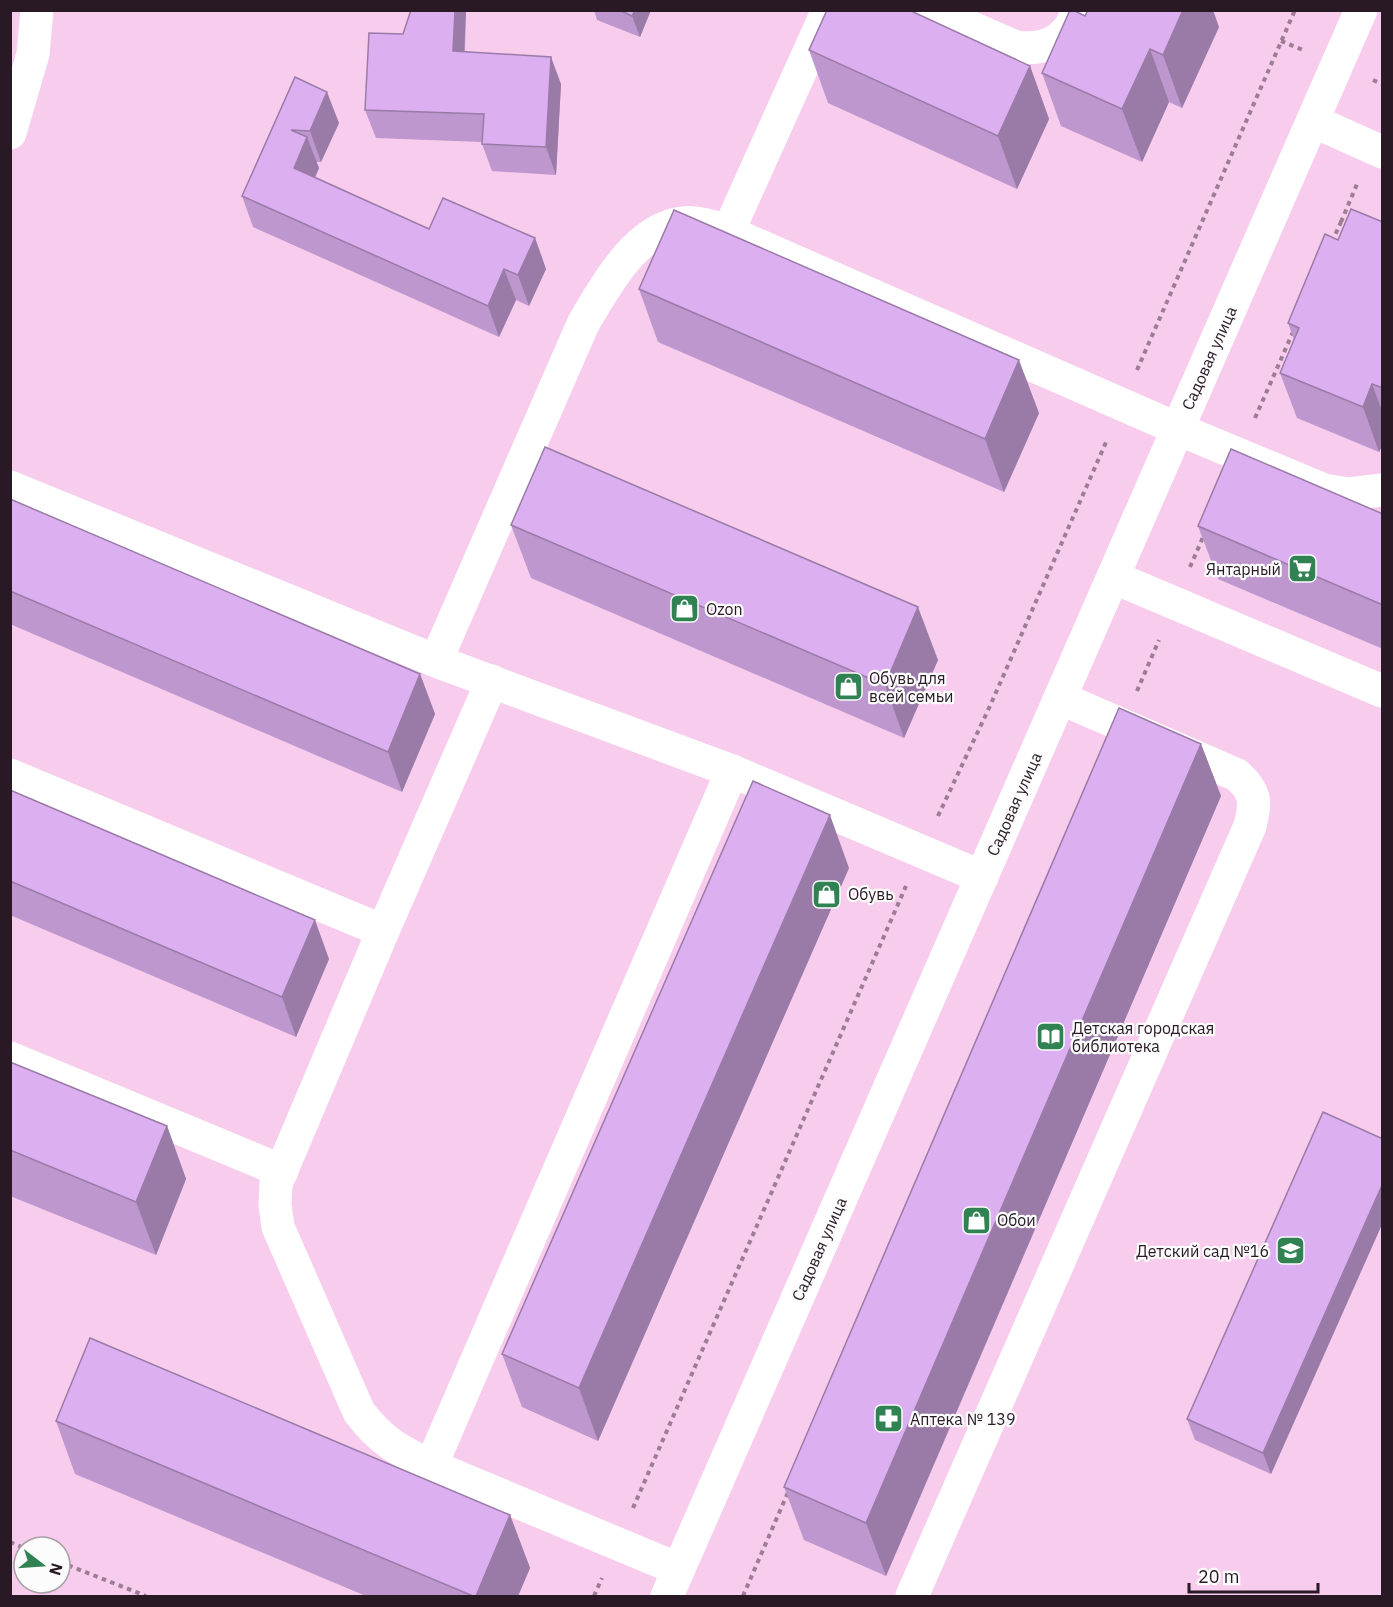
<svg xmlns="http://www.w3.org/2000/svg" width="1393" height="1607" font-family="'IBM Plex Sans',sans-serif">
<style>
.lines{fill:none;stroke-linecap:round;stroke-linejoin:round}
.path{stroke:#9c7d94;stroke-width:4;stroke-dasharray:4.5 4.5;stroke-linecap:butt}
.minor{stroke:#fff;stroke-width:33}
.wall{fill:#bd97ce}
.shaded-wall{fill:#9a7ba8}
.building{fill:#dcb0f0;stroke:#9a7ba8;stroke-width:1.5}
.labels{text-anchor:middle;stroke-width:4.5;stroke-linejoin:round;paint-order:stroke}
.street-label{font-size:16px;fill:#281925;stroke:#fcfcfc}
.poi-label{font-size:16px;fill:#281925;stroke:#fcfcfc;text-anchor:start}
</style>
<rect width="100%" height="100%" fill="#f7ccec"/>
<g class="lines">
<g class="path">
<polyline points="1281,41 1303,50"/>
<polyline points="1373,80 1382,84"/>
<polyline points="1341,222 1357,184"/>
<polyline points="1332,242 1341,222 1350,226"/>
<polyline points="1137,370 1295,10"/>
<polyline points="1255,418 1293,332"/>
<polyline points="1190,567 1204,535"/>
<polyline points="1137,691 1159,640"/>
<polyline points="938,816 990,706 1107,440"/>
<polyline points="633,1508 906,886"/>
<polyline points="10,1542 24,1548"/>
<polyline points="60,1562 146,1596"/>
<polyline points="594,1596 602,1578"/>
<polyline points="743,1596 789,1490"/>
</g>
<g class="minor">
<path d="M931 10 1016 47C1045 51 1069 40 1078 10"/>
<polyline points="1313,121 1382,152"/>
<polyline points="10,133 33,54 37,10"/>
<polyline points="728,232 828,10"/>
<polyline points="10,487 436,661 732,771 982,877"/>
<polyline points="1113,577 1382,691"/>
<path d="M436 661 583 324C604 288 636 228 683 223 698 221 714 227 728 232L1178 429 1324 490 1349 494 1382 490"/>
<path d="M492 681 383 931 276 1184 275 1205 278 1227 359 1412C381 1441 398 1450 431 1466L678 1569"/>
<polyline points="10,775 383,931"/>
<polyline points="10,1058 282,1171"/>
<polyline points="431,1466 732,771"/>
<polyline points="667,1596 1361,10"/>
<path d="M912 1596 1250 826C1256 801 1256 792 1237 775L1060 698"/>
</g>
</g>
<g class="wall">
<polygon points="466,10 465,52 561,84 556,175 492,171 482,144 482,142 376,138 365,110 403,34"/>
<polygon points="594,10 651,10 640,37 597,20"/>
<polygon points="1085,16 1219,27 1182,108 1169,102 1142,162 1061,126 1042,73"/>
<polygon points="809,50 1030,66 1049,119 1017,189 828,103"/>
<polygon points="295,77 339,123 321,162 316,162 319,168 315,178 429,229 535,238 546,269 529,306 516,300 499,337 253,227 242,196"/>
<polygon points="1383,222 1383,444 1379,452 1297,418 1280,373 1294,340 1288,323 1338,240"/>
<polygon points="639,289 1039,413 1004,492 658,342"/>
<polygon points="10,499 420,674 435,714 402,792 10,624"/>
<polygon points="1383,514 1383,649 1218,579 1198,526"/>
<polygon points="511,525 938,660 904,738 531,578"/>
<polygon points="1201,744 1221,796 886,1576 804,1540 784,1487"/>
<polygon points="10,790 329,959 296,1037 10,915"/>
<polygon points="849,868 598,1441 522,1407 502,1354"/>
<polygon points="10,1062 167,1126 186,1179 156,1255 10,1196"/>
<polygon points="1383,1139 1383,1222 1271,1474 1195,1440 1187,1419"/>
<polygon points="56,1421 510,1515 530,1568 518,1596 366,1596 75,1474"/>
</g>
<g class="shaded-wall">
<polygon points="455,10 466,10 463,79 453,51"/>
<polygon points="635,10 651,10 640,37 632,16"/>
<polygon points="1183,10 1213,10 1219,27 1182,108 1163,55"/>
<polygon points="1150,49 1169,102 1142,162 1122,109"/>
<polygon points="551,57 561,84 556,175 546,147"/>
<polygon points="1030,66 1049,119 1017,189 998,136"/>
<polygon points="327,92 339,123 321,162 310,131"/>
<polygon points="307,137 319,168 305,199 294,168"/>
<polygon points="535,238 546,269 529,306 518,275"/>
<polygon points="504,269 516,300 499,337 488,306"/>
<polygon points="1019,360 1039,413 1004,492 985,439"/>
<polygon points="1372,384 1383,413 1383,444 1379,452 1363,407"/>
<polygon points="918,607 938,660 904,738 885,685"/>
<polygon points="420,674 435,714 402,792 388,752"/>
<polygon points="1201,744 1221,796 886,1576 866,1523"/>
<polygon points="830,815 849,868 598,1441 579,1388"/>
<polygon points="315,920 329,959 296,1037 282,997"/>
<polygon points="167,1126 186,1179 156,1255 136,1202"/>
<polygon points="1383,1183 1383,1222 1271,1474 1263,1453"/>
<polygon points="510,1515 530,1568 518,1596 476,1596"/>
</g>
<g class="building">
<polygon points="411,10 455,10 453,51 551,57 546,147 482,144 484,114 365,110 369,33 403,34"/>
<polygon points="619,10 635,10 632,16"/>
<polygon points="827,10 909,10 1030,66 998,136 809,50"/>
<polygon points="1070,10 1073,10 1085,16 1088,10 1183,10 1163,55 1150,49 1122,109 1042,73"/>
<polygon points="295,77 327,92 310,131 291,130 307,137 294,168 429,229 443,198 535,238 518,275 504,269 488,306 242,196"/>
<polygon points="1351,209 1383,222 1383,388 1372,384 1363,407 1280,373 1299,328 1288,323 1325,234 1338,240"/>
<polygon points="674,210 1019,360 985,439 639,289"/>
<polygon points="545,447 918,607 885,685 511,525"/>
<polygon points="1231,449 1383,514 1383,605 1198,526"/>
<polygon points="10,499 420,674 388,752 10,591"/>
<polygon points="1119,708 1201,744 866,1523 784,1487"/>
<polygon points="753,781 830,815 579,1388 502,1354"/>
<polygon points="10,790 315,920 282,997 10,881"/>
<polygon points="10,1062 167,1126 136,1202 10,1150"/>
<polygon points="1323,1112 1383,1139 1383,1183 1263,1453 1187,1419"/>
<polygon points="90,1338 510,1515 476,1596 473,1596 56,1421"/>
</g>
<defs>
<symbol id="supermarket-square" viewBox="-11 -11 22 22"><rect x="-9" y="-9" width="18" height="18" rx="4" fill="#308253" stroke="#fcfcfc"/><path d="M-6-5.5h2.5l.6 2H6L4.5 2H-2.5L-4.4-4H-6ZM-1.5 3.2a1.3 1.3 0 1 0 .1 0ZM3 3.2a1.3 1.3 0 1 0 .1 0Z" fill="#fff"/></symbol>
<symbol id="shop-square" viewBox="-11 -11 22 22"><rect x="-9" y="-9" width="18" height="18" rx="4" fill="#308253" stroke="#fcfcfc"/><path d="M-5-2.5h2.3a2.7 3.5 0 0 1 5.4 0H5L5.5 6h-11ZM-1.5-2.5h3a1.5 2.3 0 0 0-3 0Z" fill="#fff"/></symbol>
<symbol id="library-square" viewBox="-11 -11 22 22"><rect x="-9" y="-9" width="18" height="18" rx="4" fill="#308253" stroke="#fcfcfc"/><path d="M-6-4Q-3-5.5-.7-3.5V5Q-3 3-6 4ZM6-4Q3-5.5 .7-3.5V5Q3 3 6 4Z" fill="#fff"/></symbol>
<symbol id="school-square" viewBox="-11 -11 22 22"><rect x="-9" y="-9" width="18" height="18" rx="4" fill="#308253" stroke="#fcfcfc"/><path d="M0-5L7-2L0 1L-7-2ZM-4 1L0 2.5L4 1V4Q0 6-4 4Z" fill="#fff"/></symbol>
<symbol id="pharmacy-square" viewBox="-11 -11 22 22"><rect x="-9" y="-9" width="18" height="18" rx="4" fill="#308253" stroke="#fcfcfc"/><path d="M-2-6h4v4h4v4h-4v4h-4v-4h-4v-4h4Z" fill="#fff"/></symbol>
</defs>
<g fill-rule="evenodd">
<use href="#supermarket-square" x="1286" y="552" width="33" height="33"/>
<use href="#shop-square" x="668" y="592" width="33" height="33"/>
<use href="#shop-square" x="832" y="670" width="33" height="33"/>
<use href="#shop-square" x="810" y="878" width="33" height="33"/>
<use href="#library-square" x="1034" y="1020" width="33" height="33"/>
<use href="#shop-square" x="960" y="1204" width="33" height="33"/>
<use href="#school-square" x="1274" y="1234" width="33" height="33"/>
<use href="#pharmacy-square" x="872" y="1402" width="33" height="33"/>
</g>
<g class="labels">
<g class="street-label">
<text transform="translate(1209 358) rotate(-66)" y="6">Садовая улица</text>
<text transform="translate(1014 804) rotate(-66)" y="6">Садовая улица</text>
<text transform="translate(819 1249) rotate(-66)" y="6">Садовая улица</text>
</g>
<g class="poi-label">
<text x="1281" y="575" text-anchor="end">Янтарный</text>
<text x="706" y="615">Ozon</text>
<text x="869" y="684">Обувь для<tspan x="869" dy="18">всей семьи</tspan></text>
<text x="848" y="900">Обувь</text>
<text x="1072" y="1034">Детская городская<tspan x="1072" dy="18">библиотека</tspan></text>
<text x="997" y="1226">Обои</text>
<text x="1269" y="1257" text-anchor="end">Детский сад №16</text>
<text x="910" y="1425">Аптека № 139</text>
</g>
</g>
<rect width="1393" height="1607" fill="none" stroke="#281925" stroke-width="24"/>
<g transform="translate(42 1565) rotate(107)"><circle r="28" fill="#fcfcfc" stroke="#a7a1a6" stroke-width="1.5"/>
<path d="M0-4.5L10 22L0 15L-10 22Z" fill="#308253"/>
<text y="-9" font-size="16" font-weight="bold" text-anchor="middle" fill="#281925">N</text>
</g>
<path d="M1189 1583v9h129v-9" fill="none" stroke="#281925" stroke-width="3"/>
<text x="1198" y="1583" font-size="18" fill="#281925" stroke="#fcfcfc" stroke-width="4.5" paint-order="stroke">20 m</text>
</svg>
